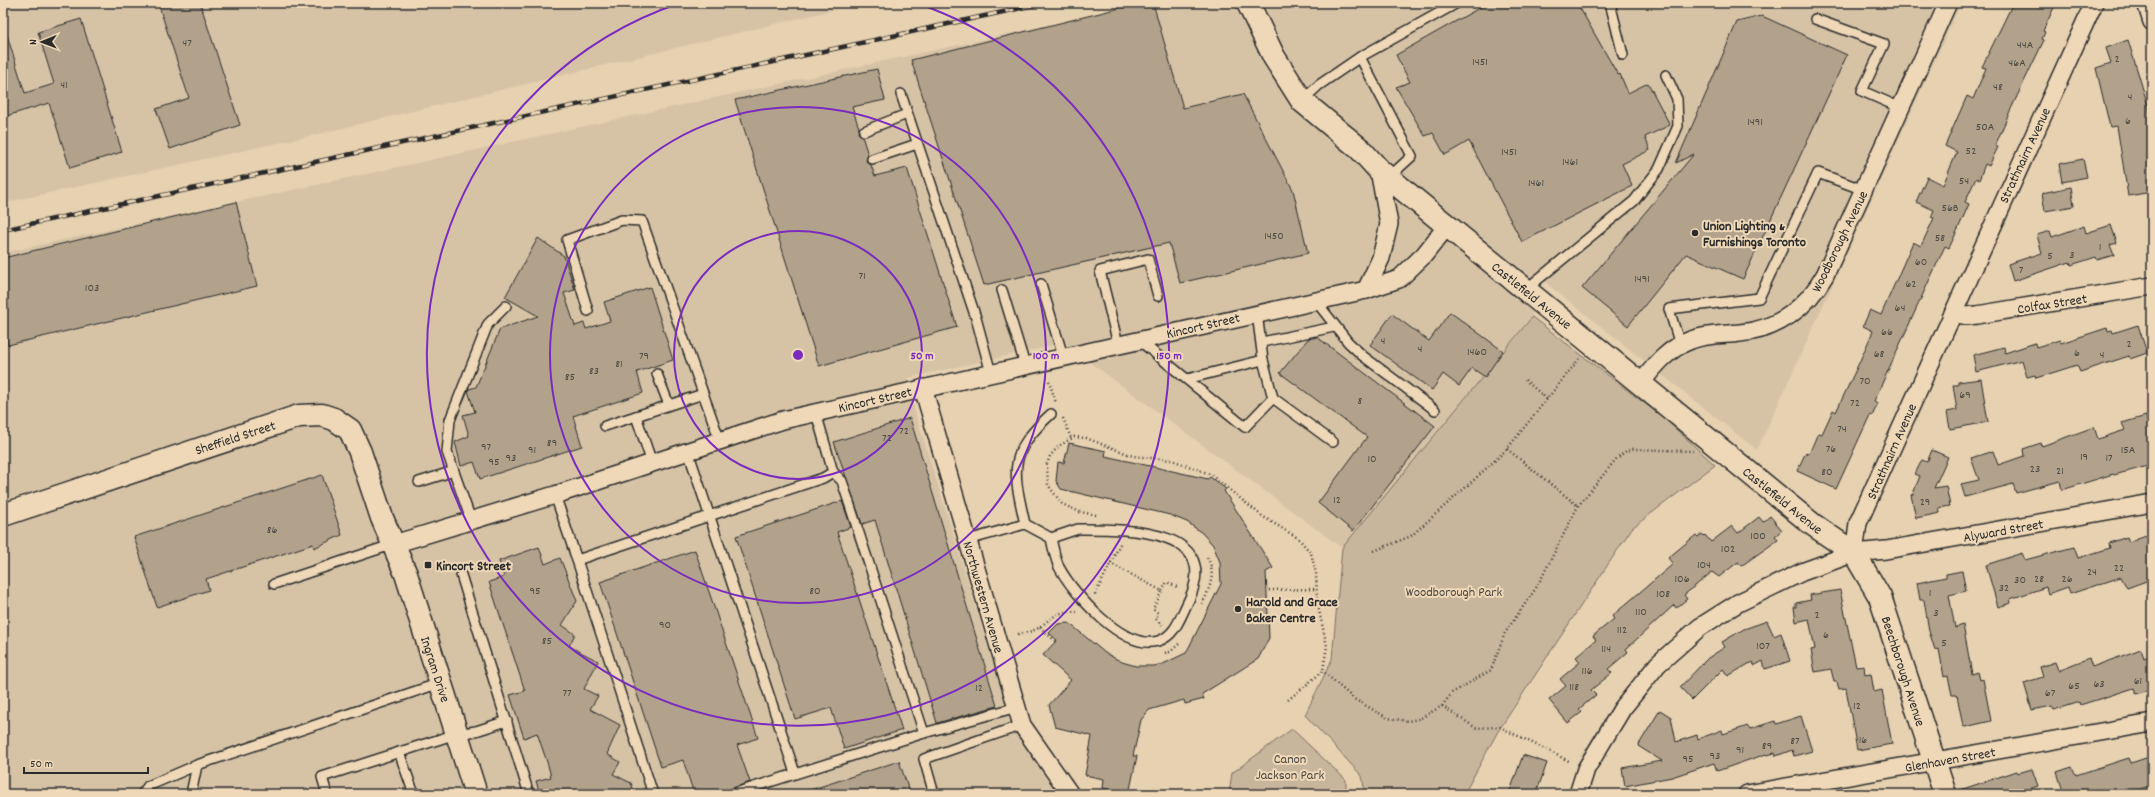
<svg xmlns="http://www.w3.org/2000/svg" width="2155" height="797" font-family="Dekko,sans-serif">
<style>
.built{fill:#d6c3a6}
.green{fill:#c8b69c;stroke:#7a7064}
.building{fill:#b2a28c;stroke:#2b2b2b}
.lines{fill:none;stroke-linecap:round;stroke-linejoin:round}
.lane-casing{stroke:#2b2b2b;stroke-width:12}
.street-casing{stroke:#2b2b2b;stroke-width:20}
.secondary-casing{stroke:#2b2b2b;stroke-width:25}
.path{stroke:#2b2b2b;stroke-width:2.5;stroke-dasharray:1 3;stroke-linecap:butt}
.lane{stroke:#eed8b7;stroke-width:9}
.street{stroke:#eed8b7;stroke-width:17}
.secondary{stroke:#eed8b7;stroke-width:22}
.rail-casing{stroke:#2b2b2b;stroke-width:4.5}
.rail{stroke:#eed8b7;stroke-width:3;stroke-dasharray:9;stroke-linecap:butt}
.ring{fill:none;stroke:#7b2cbf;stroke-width:2}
.poi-dot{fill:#2b2b2b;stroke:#eed8b7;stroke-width:1.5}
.labels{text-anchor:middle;stroke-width:4;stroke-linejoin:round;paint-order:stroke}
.number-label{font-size:12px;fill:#4d4943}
.street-label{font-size:14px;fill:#2b2b2b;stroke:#eed8b7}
.poi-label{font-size:14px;font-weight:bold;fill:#2b2b2b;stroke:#eed8b7;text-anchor:start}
.park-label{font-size:14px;fill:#4a4742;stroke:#eed8b7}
.centre{fill:#7b2cbf;stroke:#eed8b7;stroke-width:2}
.ring-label{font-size:12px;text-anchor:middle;font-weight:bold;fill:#7b2cbf;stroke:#eed8b7;stroke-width:4;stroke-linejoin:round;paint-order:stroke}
</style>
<rect width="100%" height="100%" fill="#e6d1b1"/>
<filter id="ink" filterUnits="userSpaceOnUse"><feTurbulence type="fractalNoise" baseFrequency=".025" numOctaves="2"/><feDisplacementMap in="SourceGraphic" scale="8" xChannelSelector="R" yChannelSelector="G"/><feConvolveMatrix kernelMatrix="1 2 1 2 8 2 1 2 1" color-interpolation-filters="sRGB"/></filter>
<g filter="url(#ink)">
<g class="built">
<polygon points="3,3 862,3 310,136 3,203"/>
<polygon points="1150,3 1961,3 1757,450 1541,279 1532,317 1342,548 1064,343 908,378 912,402 1013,726 1056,794 3,794 3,253"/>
</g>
<g class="green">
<polygon points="1532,317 1665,419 1715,465 1632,528 1497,733 1464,794 1365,794 1362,776 1305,715 1332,659 1342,548"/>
<polygon points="1292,729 1346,780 1346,794 1229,794 1232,773"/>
</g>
<g class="building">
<polygon points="158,3 200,3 240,125 170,149 156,109 189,98"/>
<polygon points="1140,3 1153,3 1183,108 1243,94 1293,190 1308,253 1180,283 1169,243 984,285 911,60"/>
<polygon points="1488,3 1577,3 1618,75 1620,74 1628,93 1648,83 1670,125 1645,137 1650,150 1622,164 1632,186 1522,242 1469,141 1445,155 1433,133 1425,136 1396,87 1410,82 1396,55"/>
<polygon points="2013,3 2056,3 2043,31 2045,32 2042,39 2044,40 2010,111 1995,146 1998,147 1989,166 1985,164 1979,180 1976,178 1965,202 1969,204 1958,229 1949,248 1945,246 1874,401 1878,403 1872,416 1870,415 1836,489 1797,471 1806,452 1809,454 1818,433 1822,434 1833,410 1836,412 1859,363 1873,331 1863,326 1870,310 1881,315 1913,242 1921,246 1934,218 1931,217 1934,210 1916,202 1927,177 1943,185 1957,152 1945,146 1967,96 1973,99 1986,68 1982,67"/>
<polygon points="1762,16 1847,55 1743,279 1686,254 1628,326 1582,288 1694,154 1676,163 1737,22"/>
<polygon points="81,19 122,152 70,168 49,103 3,117 3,33 6,32 25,93 54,84 38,32"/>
<polygon points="2128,40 2149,109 2152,132 2152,192 2128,196 2117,126 2110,127 2096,68 2111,63 2106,48"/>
<polygon points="877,69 885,100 852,107 859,128 858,133 862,136 868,155 866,161 871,165 875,176 907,168 957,327 819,366 735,100"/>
<polygon points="2083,159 2087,177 2062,182 2059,164"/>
<polygon points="2071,187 2074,206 2045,211 2042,193"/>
<polygon points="236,202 257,286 8,345 3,322 3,258"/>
<polygon points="2111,225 2117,243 2110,245 2114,255 2097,260 2096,257 2071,265 2070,262 2013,281 2008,264 2042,253 2037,235 2050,231 2052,237 2084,226 2086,233"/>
<polygon points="538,238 564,256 575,290 564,293 575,326 584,323 586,329 610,321 604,302 650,287 673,360 637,372 643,393 573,416 582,446 480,479 474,462 461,466 455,442 469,436 463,415 475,412 468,391 469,389 476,387 500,329 538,316 505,297"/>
<polygon points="1450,312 1503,351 1485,377 1472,368 1459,386 1443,374 1432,390 1370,345 1392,314 1429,341"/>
<polygon points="2138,325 2147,353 2130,359 2129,356 2080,372 2077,365 2036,378 2035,375 2027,377 2022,360 1976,372 1973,355 2004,347 2005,353 2035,343 2036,347 2060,340 2061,343 2107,328 2108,331 2112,330 2113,333"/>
<polygon points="1317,337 1435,426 1353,531 1318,503 1367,437 1280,373 1308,339"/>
<polygon points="1981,379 1988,422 1950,429 1947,412 1957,410 1953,385 1958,385 1958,382"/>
<polygon points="2146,416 2149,427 2152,426 2152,465 2114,475 2113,474 2062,490 2060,481 2016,493 2013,484 1965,497 1961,484 1979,480 1971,458 1993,451 1998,465 2024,456 2023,449 2041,443 2042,446 2094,427 2098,439 2125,430 2122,423"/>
<polygon points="910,418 997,706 937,723 875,520 862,524 834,442"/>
<polygon points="1069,443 1106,451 1105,456 1208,479 1210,477 1226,489 1224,491 1273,568 1266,572 1269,638 1258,659 1202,694 1204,699 1185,704 1184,700 1149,710 1141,720 1133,756 1137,756 1129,794 1103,788 1104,779 1085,775 1092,736 1055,727 1049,705 1071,680 1043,655 1057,640 1049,633 1058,624 1069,623 1105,653 1122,662 1136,666 1154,666 1163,664 1186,653 1221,584 1220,562 1213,545 1202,533 1187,522 1170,515 1061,489 1056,481 1058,462 1064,463"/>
<polygon points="1932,450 1948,457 1934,488 1946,486 1950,506 1939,508 1940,513 1916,518 1911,495 1913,494 1920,476 1915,474 1922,460 1927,462"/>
<polygon points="322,475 342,535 314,548 313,544 206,579 209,590 157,607 134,537"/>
<polygon points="842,501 851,527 837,532 902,730 844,749 831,708 795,719 736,536"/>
<polygon points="1770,516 1782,530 1775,536 1778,540 1741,566 1738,562 1719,577 1712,572 1684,595 1687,599 1676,608 1674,605 1626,649 1628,652 1608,669 1612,673 1591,690 1596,695 1579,709 1582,712 1568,723 1549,700 1566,686 1560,679 1580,662 1576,657 1596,640 1593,636 1614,619 1612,616 1673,564 1668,558 1696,535 1698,537 1702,534 1704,536 1705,535 1711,542 1732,526 1738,533 1759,517 1763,522"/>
<polygon points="2152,534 2152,579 2127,588 2121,577 2070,594 2068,587 2048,594 2046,587 2010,599 2011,603 1998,607 1986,565 2022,553 2025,560 2074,547 2078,558 2110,548 2109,543 2127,537 2129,542"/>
<polygon points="539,547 545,564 560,558 577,601 562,625 575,634 569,646 598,661 584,689 598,696 590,709 620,725 607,754 620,762 613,774 631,783 635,794 540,794 536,781 551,777 548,765 537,733 524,738 510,695 525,691 489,582 504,577 499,561"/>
<polygon points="695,550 758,738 737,745 750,782 717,794 694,794 683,760 661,767 600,582"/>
<polygon points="1962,571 1966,591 1949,595 1955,628 1963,625 1972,674 1978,672 1980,680 1983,679 1991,721 1965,727 1963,726 1957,695 1952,695 1948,676 1944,677 1939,649 1935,650 1929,631 1924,600 1920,600 1917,583 1946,577 1946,574"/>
<polygon points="1840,590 1856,667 1864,666 1865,675 1871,674 1874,692 1882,690 1892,744 1857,750 1846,688 1839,689 1837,682 1834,682 1831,669 1815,672 1811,650 1815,649 1809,619 1796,622 1794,607 1796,607 1796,603 1811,600 1810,595"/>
<polygon points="1767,621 1774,636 1781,633 1790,661 1765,669 1763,661 1754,666 1752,662 1728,676 1723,669 1692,700 1680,687 1708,658 1725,647 1722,642 1744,629"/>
<polygon points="2141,649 2144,658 2152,655 2152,689 2136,694 2134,688 2080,705 2079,702 2054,710 2052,706 2032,710 2024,683 2043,677 2040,667 2055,662 2058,670 2089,658 2092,667"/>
<polygon points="1660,710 1671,717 1676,742 1697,735 1698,739 1722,730 1723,734 1748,726 1750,729 1775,721 1776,724 1801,716 1812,751 1794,756 1792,750 1776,756 1775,753 1767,755 1766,754 1717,771 1714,763 1672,777 1625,786 1622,768 1662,761 1638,746"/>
<polygon points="1523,755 1547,763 1536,794 1509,794"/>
<polygon points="2152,756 2152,785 2126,794 2064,794 2057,772 2072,767 2076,775 2129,758 2131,763"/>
<polygon points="899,761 910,794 807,794 807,791"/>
<polygon points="2032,769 2038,786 2014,794 1957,794 1957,791 2017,771 2018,773"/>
</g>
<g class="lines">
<defs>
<g id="lane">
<polyline points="1610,3 1623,55"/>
<polyline points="1815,19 1884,44 1862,91 1901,108"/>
<polyline points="1360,57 1457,3"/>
<polyline points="901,94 976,318 991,373"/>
<polyline points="1302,101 1319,85 1360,57 1412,156 1388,178"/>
<polyline points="864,131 907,114"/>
<polyline points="872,159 917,144"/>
<polyline points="1041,284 1063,356"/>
<polyline points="1002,290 1025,365"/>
<polyline points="1525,290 1634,201 1659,169 1678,126 1677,99 1666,75"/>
<polyline points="1315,300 1348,342 1363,356 1435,410"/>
<polyline points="588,311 567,240 622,220 642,221 720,441"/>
<polyline points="1257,313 1263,360 1273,398"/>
<polyline points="1140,341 1245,427 1273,398 1333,442"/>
<polyline points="1262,342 1334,327"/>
<polyline points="1118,344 1100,271 1148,259 1158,296"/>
<polyline points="1680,345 1669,309 1759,298 1818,173 1864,190"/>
<polyline points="657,374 669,405"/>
<polyline points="1187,379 1263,360"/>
<polyline points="605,426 636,416"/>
<polyline points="688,451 795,773"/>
<polyline points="652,463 636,416 703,394"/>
<polyline points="419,482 454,471"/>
<polyline points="555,495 577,560 823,478 833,472 816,413"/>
<polyline points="471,520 447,452 450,420 488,324 506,306"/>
<path d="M1025 524C1013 470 1007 454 1051 414"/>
<path d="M1078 529C1126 529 1226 527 1187 604 1180 618 1175 636 1158 641 1124 651 1074 595 1059 567 1055 558 1053 548 1051 538Z"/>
<polyline points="968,540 1025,524 1051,538"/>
<polyline points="577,560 653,794"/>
<polyline points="461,575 529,794"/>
<polyline points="274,584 394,544"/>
<polyline points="924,733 1017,707"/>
<polyline points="399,752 414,794"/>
<polyline points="142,794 148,786 197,765 440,683"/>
<polyline points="191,794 197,765"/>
<polyline points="327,794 322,777 456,734 476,731 507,721"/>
<polyline points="732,794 924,733 842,481 833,472"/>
<polyline points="934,794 924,759 1022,725"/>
</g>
<g id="street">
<polyline points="2146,3 2152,22"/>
<polyline points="1366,290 1381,258 1389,224 1379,170"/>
<polyline points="1953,313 1967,316 1977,315 2152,286"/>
<path d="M1641 383C1655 365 1669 348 1691 340 1706 334 1724 335 1740 333 1778 330 1807 307 1825 275L1948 3"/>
<polyline points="923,388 1022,725 1070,794"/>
<polyline points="394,544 555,495 783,420 1366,290 1399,279 1424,255 1447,226"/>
<polyline points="1854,553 1858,523 2094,3"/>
<polyline points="1578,794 1586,769 1622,709 1658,664 1700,627 1738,603 1802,572 1854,553 1886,550 2152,503"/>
<polyline points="1747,794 2152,723"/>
</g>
<g id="secondary">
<polyline points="1248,3 1274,57 1302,101 1360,149 1379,170 1812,524 1854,553 1880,597 1945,794"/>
<polyline points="3,515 299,416 322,415 334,419 350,430 360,452 382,518 406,574 476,794"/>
</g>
</defs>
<use href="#lane" class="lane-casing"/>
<use href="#street" class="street-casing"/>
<use href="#secondary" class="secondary-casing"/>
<g class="path">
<polyline points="1525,380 1547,399"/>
<polyline points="1049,381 1056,403"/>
<polyline points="1063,418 1071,438"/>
<polyline points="1507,449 1578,506"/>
<polyline points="1096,515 1080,512 1062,504 1048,485 1047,464 1050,456 1059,446 1074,437 1086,438 1133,456 1172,460 1210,474 1262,516 1298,538 1311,553 1316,573 1317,602 1327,646 1323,671"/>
<polyline points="1374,551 1411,536 1475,479 1507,449 1579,359"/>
<polyline points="1110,563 1162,591 1153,609 1158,613 1156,619 1162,625"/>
<polyline points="1269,590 1316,589"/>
<polyline points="1162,591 1167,582 1179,588"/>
<polyline points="1095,595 1121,542"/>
<path d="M1202 604C1210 589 1217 571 1206 556"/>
<polyline points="1040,627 1055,641"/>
<path d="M1018 634C1024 633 1036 631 1041 626 1054 616 1060 610 1077 612"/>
<polyline points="1165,653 1170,652 1180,643"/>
<polyline points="1288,700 1323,671 1354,699 1388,718 1408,721 1419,719 1442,706 1452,693 1491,670 1505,633 1538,585 1578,506 1617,458 1626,451 1633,449 1693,451"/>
<polyline points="1442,706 1476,728 1500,727 1571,762"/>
</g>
<use href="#lane" class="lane"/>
<use href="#street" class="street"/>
<use href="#secondary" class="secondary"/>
<defs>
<polyline id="rail" points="3,230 1044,3"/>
</defs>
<use href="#rail" class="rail-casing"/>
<use href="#rail" class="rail"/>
</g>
</g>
<g class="ring">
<circle cx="798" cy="355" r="124"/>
<circle cx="798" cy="355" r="248"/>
<path d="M916 3A371 371 0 1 1 680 3"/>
</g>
<g class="poi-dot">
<circle cx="1695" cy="233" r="4"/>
<rect x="424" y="561" width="8" height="8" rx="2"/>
<circle cx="1238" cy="609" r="4"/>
</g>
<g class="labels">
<g class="number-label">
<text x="187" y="46">47</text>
<text x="2025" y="48">44A</text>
<text x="2117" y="62">2</text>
<text x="1480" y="65">1451</text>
<text x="2017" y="66">46A</text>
<text x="64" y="88">41</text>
<text x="1998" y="90">48</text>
<text x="2130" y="100">4</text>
<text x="2128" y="124">6</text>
<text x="1755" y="125">1491</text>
<text x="1985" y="130">50A</text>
<text x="1971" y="154">52</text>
<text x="1509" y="155">1451</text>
<text x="1570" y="165">1461</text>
<text x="1964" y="184">54</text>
<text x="1536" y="186">1461</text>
<text x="1950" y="211">56B</text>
<text x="1274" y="239">1450</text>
<text x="1940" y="241">58</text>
<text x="2100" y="250">1</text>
<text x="2072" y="258">3</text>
<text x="2050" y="259">5</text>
<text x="1921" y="265">60</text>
<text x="2021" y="273">7</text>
<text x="862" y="279">71</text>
<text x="1642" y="282">1491</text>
<text x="1911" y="287">62</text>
<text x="92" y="291">103</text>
<text x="1900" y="311">64</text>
<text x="1887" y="335">66</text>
<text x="1383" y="344">4</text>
<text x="2129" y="347">2</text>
<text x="1420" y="352">4</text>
<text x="1477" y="355">1460</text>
<text x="2077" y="356">6</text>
<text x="1879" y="357">68</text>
<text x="2102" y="358">4</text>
<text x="644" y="359">79</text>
<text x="619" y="367">81</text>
<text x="594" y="374">83</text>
<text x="570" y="380">85</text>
<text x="1865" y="384">70</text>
<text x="1965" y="398">69</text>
<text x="1360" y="404">8</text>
<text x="1855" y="406">72</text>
<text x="1842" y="432">74</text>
<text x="904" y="434">72</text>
<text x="887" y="441">72</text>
<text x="552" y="446">89</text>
<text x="486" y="450">97</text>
<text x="1831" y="452">76</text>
<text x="532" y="453">91</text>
<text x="2128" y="453">15A</text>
<text x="2084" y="460">19</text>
<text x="511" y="461">93</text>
<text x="2109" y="461">17</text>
<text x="1372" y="462">10</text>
<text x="494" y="465">95</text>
<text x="2035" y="472">23</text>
<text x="2060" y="474">21</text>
<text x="1827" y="475">80</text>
<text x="1337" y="503">12</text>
<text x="1925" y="505">29</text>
<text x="272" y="533">86</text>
<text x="1758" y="539">100</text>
<text x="1728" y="552">102</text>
<text x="1704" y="568">104</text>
<text x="2119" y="571">22</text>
<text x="2092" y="575">24</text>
<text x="1682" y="582">106</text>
<text x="2039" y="582">28</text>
<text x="2067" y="582">26</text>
<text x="2020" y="583">30</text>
<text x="2004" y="591">32</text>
<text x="535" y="594">95</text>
<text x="815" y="594">80</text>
<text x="1930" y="596">1</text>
<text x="1663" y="597">108</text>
<text x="1641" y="615">110</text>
<text x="1936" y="616">3</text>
<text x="1817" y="618">2</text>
<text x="665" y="628">90</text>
<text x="1622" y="633">112</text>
<text x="1826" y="638">6</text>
<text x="547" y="644">85</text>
<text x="1944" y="646">5</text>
<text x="1763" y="649">107</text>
<text x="1606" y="652">114</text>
<text x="1587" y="674">116</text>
<text x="2138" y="684">61</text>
<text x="2099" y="687">63</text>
<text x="2074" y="689">65</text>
<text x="1574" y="690">118</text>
<text x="979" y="691">12</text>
<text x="567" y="696">77</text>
<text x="2050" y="696">67</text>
<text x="1857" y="709">12</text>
<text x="1863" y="743">16</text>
<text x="1795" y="744">87</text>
<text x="1767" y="749">89</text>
<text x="1740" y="753">91</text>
<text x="1715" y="759">93</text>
<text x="1688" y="762">95</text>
</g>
<g class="street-label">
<text transform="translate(2024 155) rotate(-65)" y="5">Strathnairn Avenue</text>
<text transform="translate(1839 241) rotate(-64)" y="5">Woodborough Avenue</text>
<text transform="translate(1532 295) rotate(39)" y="5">Castlefield Avenue</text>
<text transform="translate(2052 303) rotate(-9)" y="5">Colfax Street</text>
<text transform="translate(1203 325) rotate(-13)" y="5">Kincort Street</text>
<text transform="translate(875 399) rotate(-13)" y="5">Kincort Street</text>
<text transform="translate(235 437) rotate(-18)" y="5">Sheffield Street</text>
<text transform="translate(1891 451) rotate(-66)" y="5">Strathnairn Avenue</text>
<text transform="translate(1783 500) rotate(39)" y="5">Castlefield Avenue</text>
<text transform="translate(2003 530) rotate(-10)" y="5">Alyward Street</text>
<text transform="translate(984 597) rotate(74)" y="5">Northwestern Avenue</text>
<text transform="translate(436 669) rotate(72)" y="5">Ingram Drive</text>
<text transform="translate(1904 671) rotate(72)" y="5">Beechborough Avenue</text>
<text transform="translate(1950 759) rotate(-10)" y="5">Glenhaven Street</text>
</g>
<g class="poi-label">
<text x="1703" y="230">Union Lighting &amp;<tspan x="1703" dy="16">Furnishings Toronto</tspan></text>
<text x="436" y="570">Kincort Street</text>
<text x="1246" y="606">Harold and Grace<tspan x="1246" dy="16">Baker Centre</tspan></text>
</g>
<g class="park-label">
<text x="1454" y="596">Woodborough Park</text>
<text x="1290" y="763">Canon<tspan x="1290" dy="16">Jackson Park</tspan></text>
</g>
</g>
<circle cx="798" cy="355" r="6" class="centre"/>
<g class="ring-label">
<text x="922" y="359">50 m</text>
<text x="1046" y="359">100 m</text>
<text x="1169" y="359">150 m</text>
</g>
<rect width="2155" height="797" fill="none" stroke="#eed8b7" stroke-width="16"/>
<rect x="8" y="8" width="2139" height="781" fill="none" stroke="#2b2b2b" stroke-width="1.5" filter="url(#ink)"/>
<g transform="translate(42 42) rotate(269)" stroke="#eed8b7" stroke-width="3" paint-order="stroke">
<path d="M0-3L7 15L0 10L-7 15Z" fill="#2b2b2b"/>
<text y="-6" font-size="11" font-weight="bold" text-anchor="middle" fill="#2b2b2b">N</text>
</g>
<path d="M24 767v6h124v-6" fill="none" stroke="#2b2b2b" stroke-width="2"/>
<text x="30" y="767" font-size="12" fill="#2b2b2b" stroke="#eed8b7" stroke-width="3" paint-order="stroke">50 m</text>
</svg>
